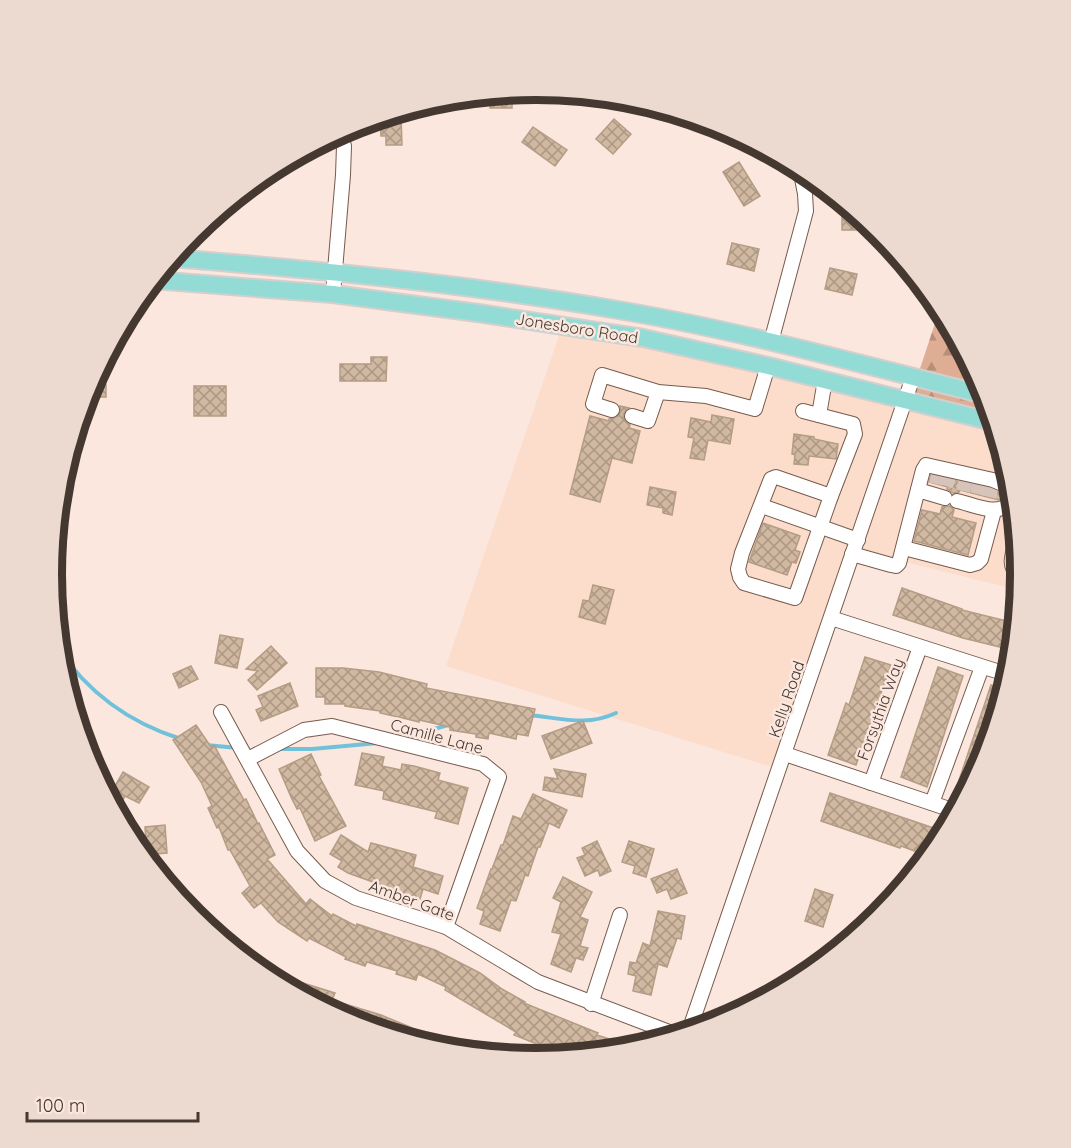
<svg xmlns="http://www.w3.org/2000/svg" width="1071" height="1148" font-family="Quicksand,sans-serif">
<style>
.built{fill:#fcdccb}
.forest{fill:url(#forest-firs)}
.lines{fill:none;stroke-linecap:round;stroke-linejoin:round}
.stream{stroke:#72c1da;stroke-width:4}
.building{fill:url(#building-cross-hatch);stroke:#b49c85;stroke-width:1.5}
.minor-tunnel{stroke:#d6c4bb;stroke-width:14;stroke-dasharray:14 7;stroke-linecap:butt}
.minor-casing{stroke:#775b4d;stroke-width:16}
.major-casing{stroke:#d2cfce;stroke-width:20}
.minor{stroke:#fff;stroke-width:14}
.major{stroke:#93dcd6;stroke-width:16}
.labels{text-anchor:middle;stroke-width:5;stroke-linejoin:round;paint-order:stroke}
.street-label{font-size:16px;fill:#443831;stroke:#fbe7dd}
.rim{fill:none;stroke:#443831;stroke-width:8}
</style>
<defs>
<pattern id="forest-firs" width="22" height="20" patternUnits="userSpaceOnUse" patternTransform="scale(1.5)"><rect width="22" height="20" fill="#dfad93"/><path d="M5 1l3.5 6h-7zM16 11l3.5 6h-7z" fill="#b68e79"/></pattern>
<pattern id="building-cross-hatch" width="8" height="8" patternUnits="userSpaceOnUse" patternTransform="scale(1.5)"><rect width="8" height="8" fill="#d1b8a1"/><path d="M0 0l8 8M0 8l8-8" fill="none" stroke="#ab9784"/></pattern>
</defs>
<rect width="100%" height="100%" fill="#fbe7dd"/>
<polygon class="built" points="565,318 912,393 991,414 1011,480 1020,574 1018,590 857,550 782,770 446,666"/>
<polygon class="forest" points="940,308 983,389 991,414 912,393"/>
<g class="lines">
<g class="stream">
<path d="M58 648C88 693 130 723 181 739"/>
<path d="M529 715C561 718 586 727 616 713"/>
<polyline points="403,738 448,725"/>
<polyline points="206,745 238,748"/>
<polyline points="278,749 312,749 378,743"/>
</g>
</g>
<g class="building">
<polygon points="512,92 512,108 490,108 490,94"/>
<polygon points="401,117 402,145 386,145 386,136 381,136 380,118"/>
<polygon points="614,119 631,134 613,154 596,139"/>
<polygon points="533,127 567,150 555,166 522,142"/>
<polygon points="739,162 760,196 744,206 723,172"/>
<polygon points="842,202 861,217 861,230 842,230"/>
<polygon points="732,243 759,249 754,271 727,264"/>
<polygon points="830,268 857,274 852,295 825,289"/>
<polygon points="371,357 387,357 386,381 340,381 340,364 371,364"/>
<polygon points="99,368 99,385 106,385 106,397 95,397 95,406 86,406 85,397 88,388"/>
<rect x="194" y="386" width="32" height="30"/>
<polygon points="620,406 629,408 624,413 623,417 626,422 630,425 629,428 640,431 632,463 612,458 600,502 570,494 590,416 609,421 609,419 618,416 621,412"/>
<polygon points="712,415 734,419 730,444 708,440 704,460 690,458 694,438 688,437 691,418 711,422"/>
<polygon points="794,434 814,437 814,439 838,444 836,459 809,456 808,465 794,464 795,455 792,454"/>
<polygon points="931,475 990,489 1003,494 1001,499 999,500 960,490 959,492 953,493 947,489 948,487 929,482"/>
<polygon points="650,487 676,492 672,515 663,513 663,508 647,505"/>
<polygon points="950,506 954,510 952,517 976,523 968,555 914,541 922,510 940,514 942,507"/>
<polygon points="763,523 800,536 795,550 800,552 796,563 792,562 787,575 749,562"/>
<polygon points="593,585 614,590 605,624 579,617 583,600 589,601"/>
<polygon points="902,588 962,609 962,610 1015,623 1012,650 963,638 893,615"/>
<polygon points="220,635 243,639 237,668 215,663"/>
<polygon points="271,646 287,663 257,690 248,680 258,671 246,669"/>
<polygon points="865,657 891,665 856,765 828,755 846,703 849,705"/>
<polygon points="191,666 198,679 179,688 173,674"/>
<polygon points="938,667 963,676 927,787 901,777"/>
<polygon points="316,668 343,668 379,672 427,684 426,688 535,709 528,736 517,734 516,739 489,733 488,739 476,737 476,734 450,730 450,727 419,720 419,722 407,719 380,713 380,711 345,706 345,704 325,704 325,697 316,697"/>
<polygon points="290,683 298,706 261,721 256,710 263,707 258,696"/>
<polygon points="991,685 1005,689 983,760 962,798 954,795"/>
<polygon points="583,721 592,743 551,759 542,736"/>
<polygon points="196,725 211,747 214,745 244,800 246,799 258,824 259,823 275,855 267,859 306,904 310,899 332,916 333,914 356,926 357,924 435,950 480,973 502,989 525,1002 524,1003 598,1033 597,1035 621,1043 618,1050 566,1055 537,1044 514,1035 516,1032 445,990 446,987 418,974 416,980 396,974 397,971 367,962 365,966 345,959 346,957 309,938 307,941 278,922 261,903 254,908 242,893 250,886 230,850 228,850 219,827 217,828 208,808 212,806 201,782 173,740"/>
<polygon points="362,753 384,757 382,766 401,770 402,764 414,766 440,773 438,780 468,788 458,824 435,818 437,812 383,799 384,791 355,785"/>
<polygon points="311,754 321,775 319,776 346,826 315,841 300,808 297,809 291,797 279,769"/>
<polygon points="554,769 586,774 582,797 543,790 545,777 558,779"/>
<polygon points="123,772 149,787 139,803 125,796 122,802 110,795"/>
<polygon points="830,793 919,823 945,832 928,856 901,846 900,848 821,821"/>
<polygon points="533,794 567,810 559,828 549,823 540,847 538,847 528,876 525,875 516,901 511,900 500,931 480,924 484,911 477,908 491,869 492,869 501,845 503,845 513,816 521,819"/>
<polygon points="165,825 167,853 142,855 138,850 138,843 146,842 145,827"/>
<polygon points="341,835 368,852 371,843 416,855 413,867 443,876 438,894 423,889 420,899 348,873 338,867 342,861 330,854"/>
<polygon points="597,841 611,871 600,876 598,870 585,876 577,858 585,855 582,848"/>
<polygon points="629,841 654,849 646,877 633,873 635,866 622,862"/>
<polygon points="677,869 687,893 671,899 667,889 657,893 651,879"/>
<polygon points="563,877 592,892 580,917 588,920 580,946 588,948 583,960 576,958 571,972 551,964 561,934 552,932 561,902 553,898"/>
<polygon points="815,889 833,895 823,927 805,921"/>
<polygon points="658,911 685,916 681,939 677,938 667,967 658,964 651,995 633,991 636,976 628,974 630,962 636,963 643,943 650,946"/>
<polygon points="265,971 335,993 332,1000 381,1015 410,1027 451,1046 450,1050 441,1049 350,1021 266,977 263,975"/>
</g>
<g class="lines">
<g class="minor-tunnel">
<polyline points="936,484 939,471"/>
<polyline points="946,486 950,474"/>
<polyline points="963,491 966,478"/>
<polyline points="977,494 980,482"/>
<polyline points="989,497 992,485"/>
</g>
<defs>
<g id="minor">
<polyline points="333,294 343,175 344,146 340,132"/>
<polyline points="771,342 806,211 805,194 800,168"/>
<polyline points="612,410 593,404 602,375 658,392 706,396 755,409 768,366"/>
<polyline points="803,411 853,424 855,434 831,496"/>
<polyline points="819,415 825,380"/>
<polyline points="632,416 648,421 658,392"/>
<polygon points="776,477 831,496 795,598 744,583 740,577 738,569 742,553 771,479"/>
<polyline points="918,490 945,498"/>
<path d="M957 501C976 505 997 518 1013 501"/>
<polyline points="762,506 858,540"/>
<path d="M1017 539C1013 553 1006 567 1020 576"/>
<polyline points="904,548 970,565 977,563 981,559 994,511"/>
<polyline points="852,554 891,565 896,566 899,563 923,470 926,465 993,480 1012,488"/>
<polyline points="831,618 1009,675"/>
<polyline points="221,712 297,851 325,881 356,898 446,927 538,982 677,1035"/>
<polyline points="785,754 955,811"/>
<polyline points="248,759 304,730 332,726 483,764 499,777 446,927"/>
<polyline points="871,783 920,647"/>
<polyline points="932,803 982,667"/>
<polyline points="591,1004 620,915"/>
<polyline points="689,1031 913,377"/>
</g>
<g id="major">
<path d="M171 258C321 270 469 284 618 310 742 331 863 365 985 395"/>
<polyline points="153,280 333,294 478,313 643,338 768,366 993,422"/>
</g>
</defs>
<use href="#minor" class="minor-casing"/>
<use href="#major" class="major-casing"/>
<use href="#minor" class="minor"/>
<use href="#major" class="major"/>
</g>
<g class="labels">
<g class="street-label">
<text transform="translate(577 328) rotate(9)" y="6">Jonesboro Road</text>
<text transform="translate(786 699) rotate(-71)" y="6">Kelly Road</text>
<text transform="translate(880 709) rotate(-70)" y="6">Forsythia Way</text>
<text transform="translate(437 736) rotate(15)" y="6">Camille Lane</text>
<text transform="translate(412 900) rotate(20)" y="6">Amber Gate</text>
</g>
</g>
<path d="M0 0H1071V1148H0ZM62 574a474 474 0 1 1 948 0a474 474 0 1 1-948 0Z" fill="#ecd9cf" fill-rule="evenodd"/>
<path class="rim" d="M62 574a474 474 0 1 1 948 0a474 474 0 1 1-948 0Z"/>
<path d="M27 1112v9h171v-9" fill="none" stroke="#443831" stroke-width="3"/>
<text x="36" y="1112" font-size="18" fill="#443831" stroke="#fbe7dd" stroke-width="4.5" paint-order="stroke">100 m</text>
</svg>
